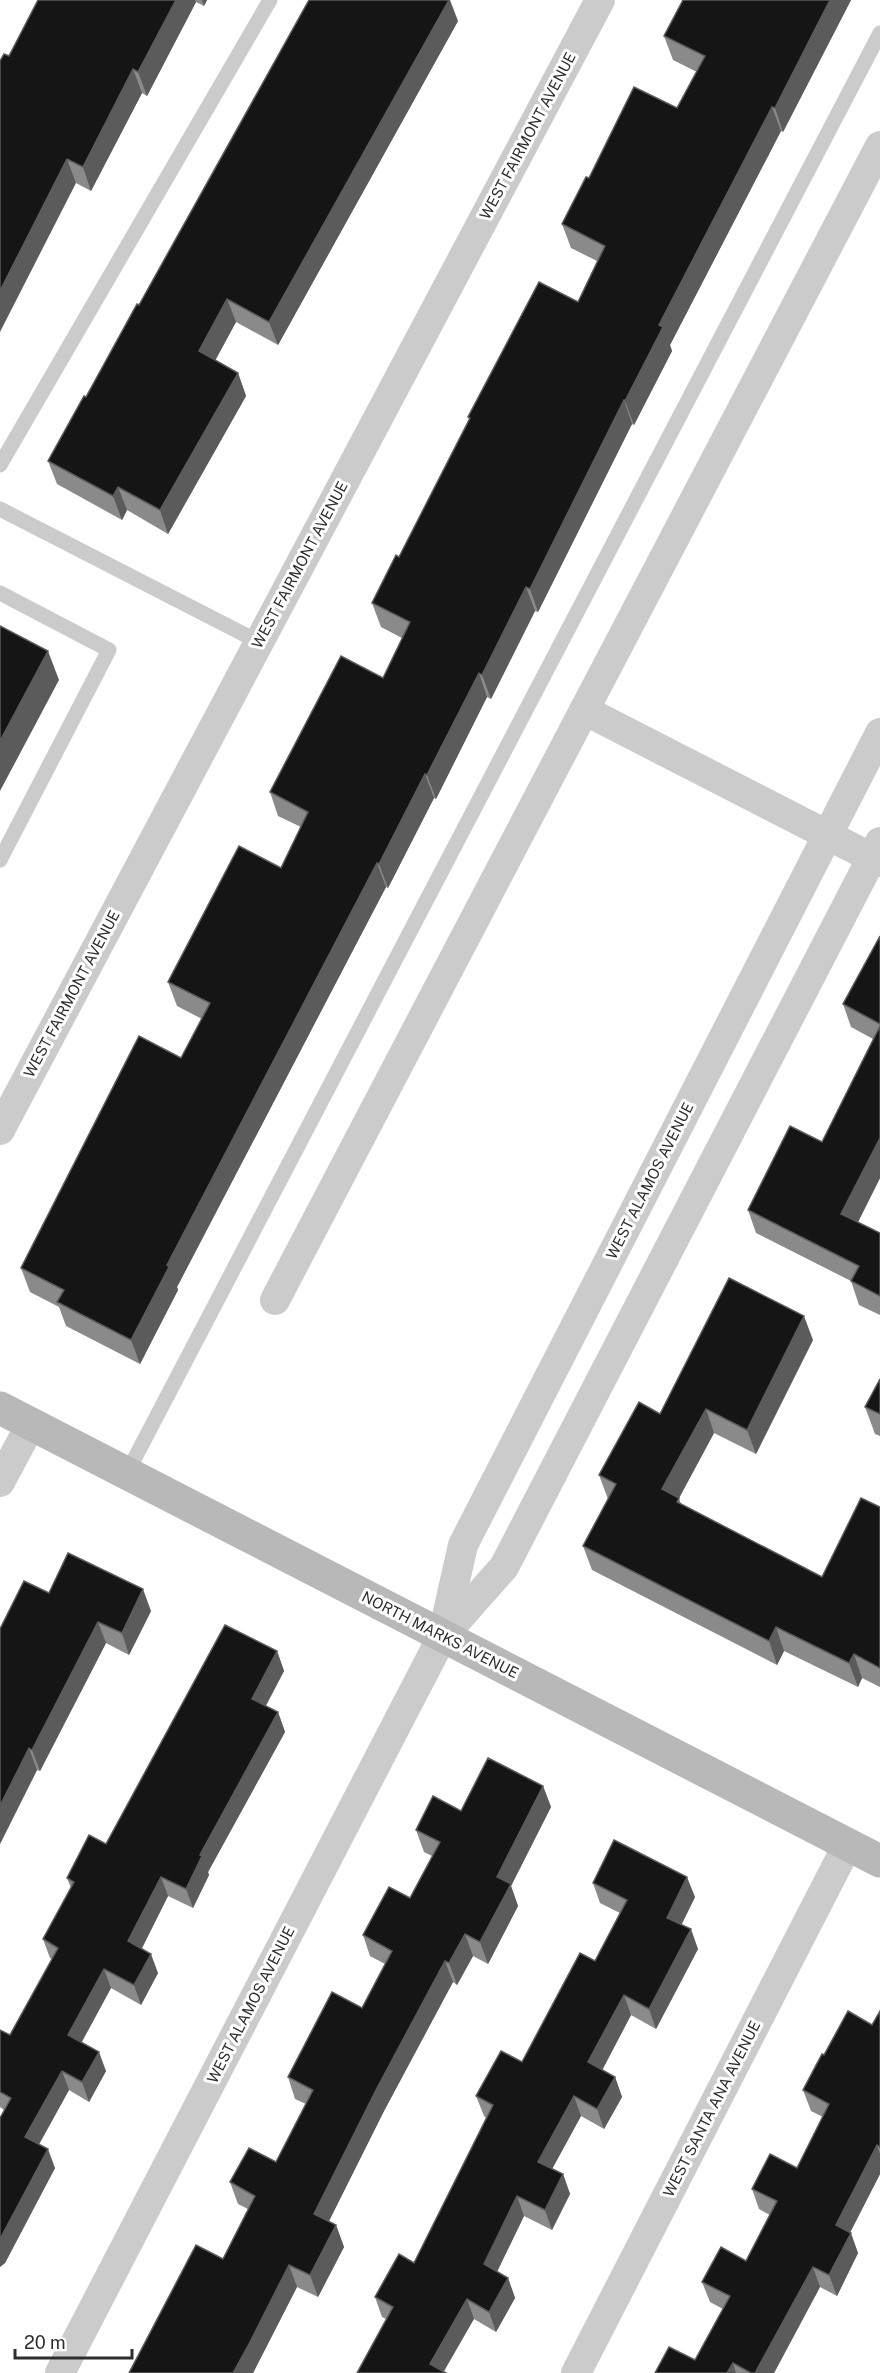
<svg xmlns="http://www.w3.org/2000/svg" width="880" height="2373" font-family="'Public Sans',sans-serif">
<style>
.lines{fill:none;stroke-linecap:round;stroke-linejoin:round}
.service{stroke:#cbcbcb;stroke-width:15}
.minor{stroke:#cbcbcb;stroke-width:30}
.secondary{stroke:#b8b8b8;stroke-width:33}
.wall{fill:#8a8a8a}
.shaded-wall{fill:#5b5b5b}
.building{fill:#151515;stroke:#5b5b5b;stroke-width:1.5}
.labels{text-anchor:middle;stroke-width:6;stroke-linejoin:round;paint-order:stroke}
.street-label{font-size:15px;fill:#2e2e2e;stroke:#fff}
</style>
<rect width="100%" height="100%" fill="#fff"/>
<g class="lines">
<g class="service">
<polyline points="0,465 270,0"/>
<polyline points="0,509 259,642"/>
<polyline points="0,593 109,650 0,860"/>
<polyline points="127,1473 880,33"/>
</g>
<g class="minor">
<polyline points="584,710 880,862"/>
<polyline points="0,1130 600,0"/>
<polyline points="275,1300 880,146"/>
<polyline points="0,1482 31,1424"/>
<polyline points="443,1634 463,1545 880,733"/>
<polyline points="60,2373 442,1637 504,1567 880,842"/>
<polyline points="576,2373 848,1844"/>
</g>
<polyline class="secondary" points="0,1408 880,1861"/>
</g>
<g class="wall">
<polygon points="38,0 207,0 204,6 196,2 147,96 142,93 91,191 76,183 9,56"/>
<polygon points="851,0 783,132 781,131 670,345 672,351 634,425 632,424 538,612 535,611 491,699 487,697 436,799 434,798 388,888 386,887 177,1287 178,1290 140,1364 66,1326 59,1307 30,1292 21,1268 181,1058 202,1019 177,1006 168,982 281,868 301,827 278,816 270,792 383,678 402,638 381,627 372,603 399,557 469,420 468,417 578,302 597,261 571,248 562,224 589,178 677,108 697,72 673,60 664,36"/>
<polygon points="458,21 278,345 236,322 215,360 238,373 246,396 168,534 127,510 122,520 57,484 48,461 139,305"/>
<polygon points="880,936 880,1178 858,1222 880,1233 880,1315 859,1305 851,1281 756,1233 748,1210 822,1142 873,1039 851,1027 843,1004"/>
<polygon points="813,1340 756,1454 714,1433 679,1498 681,1504 822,1577 880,1507 880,1687 862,1678 858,1687 784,1651 777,1665 592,1570 583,1546 608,1499 599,1475 660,1414"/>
<polygon points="880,1379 880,1436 875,1434 865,1407"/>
<polygon points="49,1593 151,1611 129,1655 106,1643 40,1771 37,1770 0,1844"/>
<polygon points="277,1651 284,1671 266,1706 278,1712 285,1732 208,1872 209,1875 193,1908 168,1896 142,1948 158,1973 141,2005 111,1988 82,2042 106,2071 89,2102 69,2090 39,2144 55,2168 5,2263 0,2267 0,2118 4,2110 0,2107 0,2030 10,2035 52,1959 50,1958 43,1939 71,1888 67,1878 106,1844"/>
<polygon points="543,1786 551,1807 511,1886 518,1906 488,1964 473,1956 457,1985 453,1982 384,2111 329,2221 336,2225 344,2247 318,2297 297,2287 253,2373 129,2373 223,2259 248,2209 238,2204 230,2182 276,2162 306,2104 295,2099 288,2077 362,2008 385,1964 370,1956 363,1935 410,1898 432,1856 424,1852 416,1830 461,1811"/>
<polygon points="593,1883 695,1897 681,1925 698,1949 656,2029 631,2015 602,2070 615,2077 622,2097 604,2129 581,2116 552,2169 563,2174 570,2194 552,2230 524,2216 497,2272 508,2278 515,2298 496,2332 474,2319 357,2373 386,2319 382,2317 375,2297 414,2263 486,2118 484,2116 476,2096 522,2062 595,1961 620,1913 600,1903"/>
<polygon points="880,2011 880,2174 850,2233 858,2253 837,2296 820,2287 774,2373 655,2373 695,2360 723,2309 710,2302 702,2282 746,2261 770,2215 759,2209 752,2189 797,2168 823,2117 811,2111 803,2090 824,2055 872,2025"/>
</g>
<g class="shaded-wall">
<polygon points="176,0 195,0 196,2 147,96 138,72"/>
<polygon points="202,0 207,0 204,6"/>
<polygon points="449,0 450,0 458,21 278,345 269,322"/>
<polygon points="830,0 851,0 783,132 775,108"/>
<polygon points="133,69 142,93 91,191 83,167"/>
<polygon points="772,107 781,131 670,345 672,351 634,425 625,401 659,325"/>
<polygon points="67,159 76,183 0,332 0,291"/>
<polygon points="227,299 236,322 208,374 199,351"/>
<polygon points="238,373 246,396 168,534 160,510"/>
<polygon points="624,400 632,424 538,612 530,589"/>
<polygon points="118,487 127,510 122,520 113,496"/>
<polygon points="526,587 535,611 491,699 482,675"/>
<polygon points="48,651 59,680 0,791 0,741"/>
<polygon points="479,673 487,697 436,799 427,775"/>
<polygon points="425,774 434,798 388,888 379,864"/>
<polygon points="377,863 386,887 177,1287 178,1290 140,1364 131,1340 167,1265"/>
<polygon points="880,1138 880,1178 850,1238 841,1214"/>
<polygon points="804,1316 813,1340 756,1454 747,1430"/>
<polygon points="706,1409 714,1433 671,1513 662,1489"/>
<polygon points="143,1589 151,1611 129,1655 122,1633"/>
<polygon points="98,1622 106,1643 40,1771 32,1750"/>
<polygon points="776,1627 784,1651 777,1665 769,1641"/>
<polygon points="277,1651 284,1671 259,1718 252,1699"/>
<polygon points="854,1654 862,1678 858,1687 849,1663"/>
<polygon points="278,1712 285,1732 208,1872 209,1875 193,1908 186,1889 200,1855"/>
<polygon points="29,1748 37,1770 0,1844 0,1806"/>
<polygon points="543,1786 551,1807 511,1886 518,1906 488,1964 480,1942 497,1877"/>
<polygon points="161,1877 168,1896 136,1960 128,1941"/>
<polygon points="687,1877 695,1897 675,1938 667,1918"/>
<polygon points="691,1929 698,1949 656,2029 649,2009"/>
<polygon points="465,1934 473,1956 457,1985 449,1963"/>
<polygon points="151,1954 158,1973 141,2005 134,1985"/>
<polygon points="445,1961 453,1982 384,2111 322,2235 314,2214 376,2090"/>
<polygon points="104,1969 111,1988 75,2054 68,2035"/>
<polygon points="624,1995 631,2015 596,2082 588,2062"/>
<polygon points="99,2052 106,2071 89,2102 82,2082"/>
<polygon points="62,2071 69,2090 32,2157 25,2137"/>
<polygon points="615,2077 622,2097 604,2129 597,2109"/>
<polygon points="574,2096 581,2116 545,2182 538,2162"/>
<polygon points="877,2145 880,2154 880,2174 843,2246 836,2225"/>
<polygon points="48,2149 55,2168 5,2263 0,2267 0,2239"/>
<polygon points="563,2174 570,2194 552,2230 545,2210"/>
<polygon points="517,2196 524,2216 491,2284 484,2264"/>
<polygon points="336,2225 344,2247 318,2297 310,2275"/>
<polygon points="851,2233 858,2253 837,2296 829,2275"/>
<polygon points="289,2265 297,2287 253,2373 233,2373"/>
<polygon points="813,2267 820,2287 774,2373 755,2373"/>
<polygon points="508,2278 515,2298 496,2332 489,2312"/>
<polygon points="467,2299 474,2319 443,2373 430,2364"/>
<polygon points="733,2363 736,2373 727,2373"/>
</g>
<g class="building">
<polygon points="38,0 176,0 138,72 133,69 83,167 67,159 0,291 0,61 4,54 9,56"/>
<polygon points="309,0 449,0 269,322 227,299 199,351 238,373 160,510 118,487 113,496 48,461 84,396 86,397 137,304 139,305"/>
<polygon points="683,0 830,0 775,108 772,107 659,325 663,327 625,401 624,400 530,589 526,587 482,675 479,673 427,775 425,774 379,864 377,863 167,1265 169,1267 131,1340 57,1302 64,1290 21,1268 139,1036 181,1058 210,1003 168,982 239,846 281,868 308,812 270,792 341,656 383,678 410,622 372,603 396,555 399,557 470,418 468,417 539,282 578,302 605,246 562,224 586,177 589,178 634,87 677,108 705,56 664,36"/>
<polygon points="0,626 48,651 0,741"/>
<polygon points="880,936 880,1024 843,1004"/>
<polygon points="880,1026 880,1138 841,1214 880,1233 880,1296 851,1281 859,1266 748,1210 790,1126 822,1142"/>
<polygon points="729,1278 804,1316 747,1430 706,1409 662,1489 679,1498 677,1502 822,1577 861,1498 880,1507 880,1668 854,1654 849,1663 776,1627 769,1641 583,1546 616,1484 599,1475 639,1402 660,1414"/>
<polygon points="880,1379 880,1414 865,1407"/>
<polygon points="68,1553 143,1589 122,1633 98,1622 32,1750 29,1748 0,1806 0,1629 24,1581 49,1593"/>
<polygon points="225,1625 277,1651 252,1699 278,1712 200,1855 202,1856 186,1889 161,1877 128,1941 151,1954 134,1985 104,1969 68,2035 99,2052 82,2082 62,2071 25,2137 48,2149 0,2239 0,2118 11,2098 0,2092 0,2030 10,2035 58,1948 43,1939 74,1882 67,1878 89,1835 106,1844"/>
<polygon points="488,1758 543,1786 497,1877 511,1884 480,1942 465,1934 449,1963 445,1961 376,2090 314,2214 336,2225 310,2275 289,2265 249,2344 233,2373 129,2373 196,2245 223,2259 255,2196 230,2182 249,2148 276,2162 313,2090 288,2077 332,1992 362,2008 392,1951 363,1935 389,1887 410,1898 440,1842 416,1830 433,1796 461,1811"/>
<polygon points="614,1840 687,1877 667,1918 691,1929 649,2009 624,1995 588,2062 615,2077 597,2109 574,2096 538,2162 563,2174 545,2210 517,2196 484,2264 508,2278 489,2312 467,2299 430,2364 446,2373 357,2373 393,2307 375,2297 399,2254 414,2263 493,2105 476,2096 501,2051 522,2062 580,1953 595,1961 627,1900 593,1883"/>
<polygon points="848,2011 872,2025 880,2011 880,2147 877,2145 836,2225 851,2233 829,2275 813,2267 755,2373 751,2373 733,2363 727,2373 655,2373 669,2347 695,2360 730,2296 702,2282 721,2247 746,2261 777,2201 752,2189 770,2154 797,2168 829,2104 803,2090 822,2054 824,2055"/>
</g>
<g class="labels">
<g class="street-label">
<text transform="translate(528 136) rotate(-62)" y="5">WEST FAIRMONT AVENUE</text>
<text transform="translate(300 565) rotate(-62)" y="5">WEST FAIRMONT AVENUE</text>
<text transform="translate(72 994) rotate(-62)" y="5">WEST FAIRMONT AVENUE</text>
<text transform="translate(650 1181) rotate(-63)" y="5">WEST ALAMOS AVENUE</text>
<text transform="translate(440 1635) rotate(27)" y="5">NORTH MARKS AVENUE</text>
<text transform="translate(251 2005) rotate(-63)" y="5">WEST ALAMOS AVENUE</text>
<text transform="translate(712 2109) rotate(-63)" y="5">WEST SANTA ANA AVENUE</text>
</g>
</g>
<path d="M15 2349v9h117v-9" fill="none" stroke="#2e2e2e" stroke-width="3"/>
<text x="24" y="2349" font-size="18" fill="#2e2e2e" stroke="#ffffff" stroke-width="4.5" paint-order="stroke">20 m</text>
</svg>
